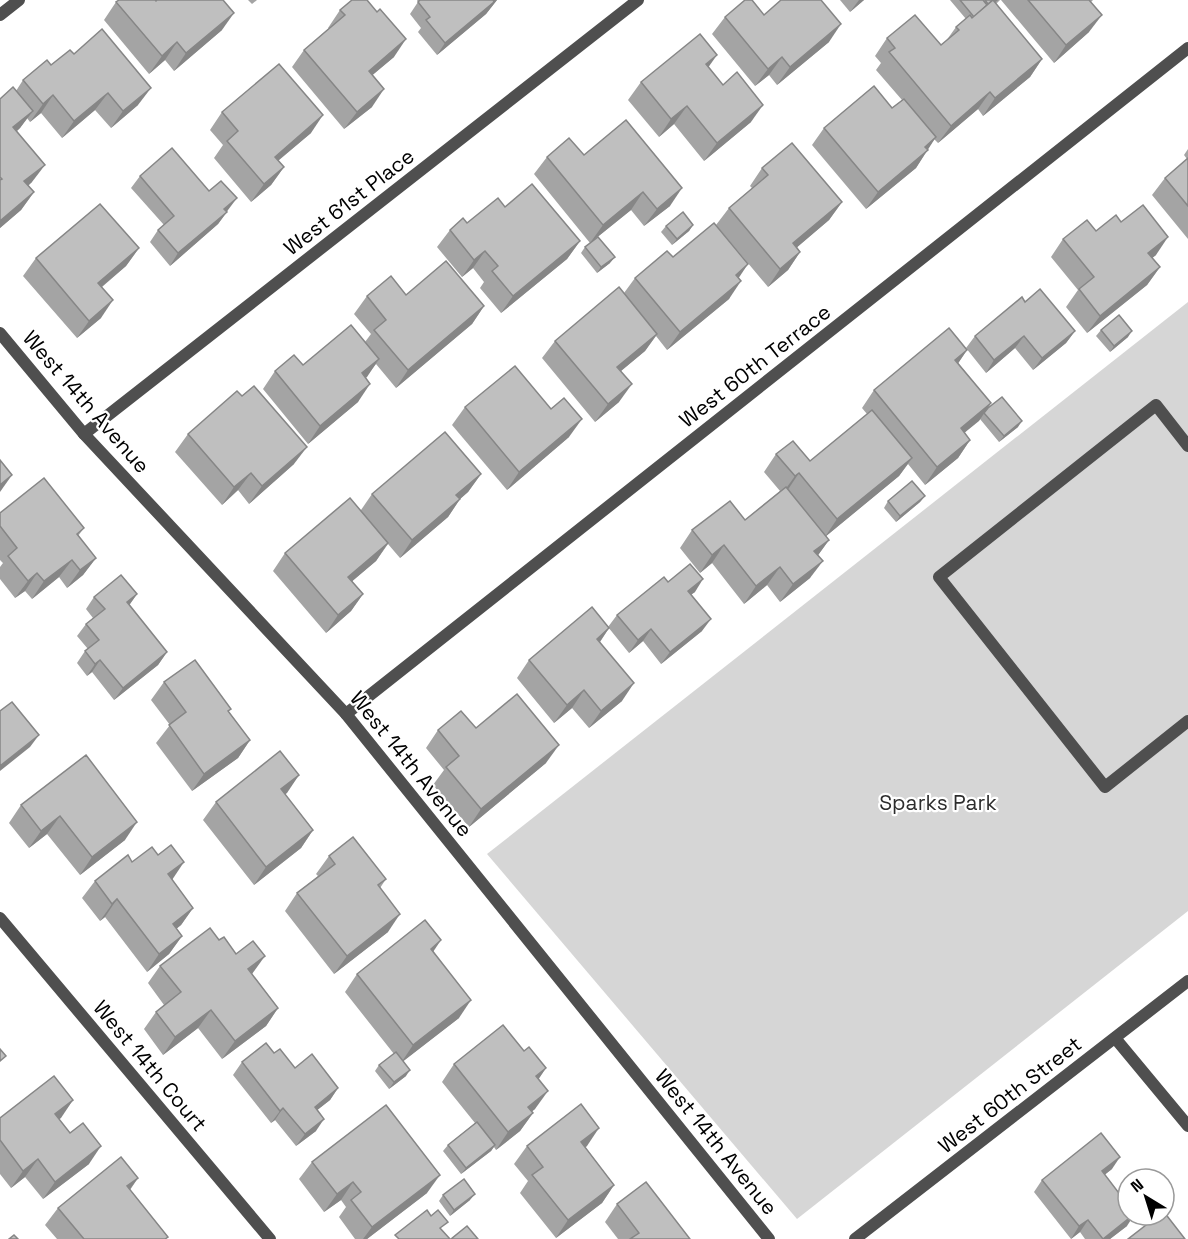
<svg xmlns="http://www.w3.org/2000/svg" width="1188" height="1239" font-family="'Space Grotesk',sans-serif">
<style>
.green{fill:#d6d6d6}
.lines{fill:none;stroke-linecap:round;stroke-linejoin:round}
.service{stroke:#4f4f4f;stroke-width:12}
.minor{stroke:#4f4f4f;stroke-width:12}
.tertiary{stroke:#4f4f4f;stroke-width:12}
.wall{fill:#a4a4a4}
.shaded-wall{fill:#868686}
.building{fill:#bfbfbf;stroke:#868686;stroke-width:1.5}
.labels{text-anchor:middle;stroke-width:4.5;stroke-linejoin:round;paint-order:stroke}
.street-label{font-size:21px;fill:#000;stroke:#fff}
.park-label{font-size:21px;fill:#2d2d2d;stroke:#fff}
</style>
<rect width="100%" height="100%" fill="#fff"/>
<polygon class="green" points="1188,302 1188,911 797,1219 487,854"/>
<g class="lines">
<polyline class="service" points="1188,446 1156,405 939,577 1105,787 1188,721"/>
<g class="minor">
<polyline points="0,15 19,0"/>
<polyline points="0,333 84,434 346,714 769,1239"/>
<polyline points="84,434 638,0"/>
<polyline points="346,714 1188,48"/>
<polyline points="0,918 270,1239"/>
<polyline points="1115,1038 1188,1126"/>
</g>
<polyline class="tertiary" points="855,1239 1188,981"/>
</g>
<g class="wall">
<polygon points="248,0 257,0 252,4"/>
<polygon points="417,0 497,0 486,14 437,55 418,32 421,28 410,14 418,2"/>
<polygon points="840,0 864,0 850,12"/>
<polygon points="950,0 1000,0 996,4 1042,59 1030,77 983,116 978,109 938,143 934,139 916,168 866,209 812,145 824,128 892,108 902,100 876,70 881,63 875,56 887,38 941,45 946,41 956,27 966,19"/>
<polygon points="1001,0 1093,0 1091,2 1089,32 1054,63"/>
<polygon points="156,1 222,30 174,71 165,60 149,74 104,20 116,2"/>
<polygon points="340,10 394,57 372,75 372,107 344,129 292,67 304,50 329,28 328,28"/>
<polygon points="764,15 829,42 777,85 769,75 755,86 712,34 725,17"/>
<polygon points="74,54 138,105 111,128 95,110 62,138 41,113 30,122 27,118 20,128 17,131 32,182 28,186 34,192 21,210 0,228 0,99 16,91 23,80"/>
<polygon points="708,67 751,122 704,161 674,124 659,137 628,100 641,82"/>
<polygon points="222,112 311,133 278,161 284,167 271,185 251,202 214,158 223,145 210,130"/>
<polygon points="1188,149 1188,239 1152,195 1165,178 1187,159 1184,155"/>
<polygon points="584,155 670,206 644,226 631,210 590,243 534,174 547,157"/>
<polygon points="762,168 842,202 829,220 797,247 800,252 788,270 768,287 716,225 729,208 752,188 750,186"/>
<polygon points="140,176 209,191 228,210 218,224 170,266 150,242 158,230 164,225 131,188"/>
<polygon points="505,207 580,241 567,259 501,313 480,288 484,282 473,268 462,277 437,247 450,230 467,223"/>
<polygon points="1121,222 1156,255 1152,258 1160,267 1147,285 1087,333 1066,307 1078,290 1051,257 1063,239 1096,231"/>
<polygon points="693,225 689,231 672,245 661,232 666,226"/>
<polygon points="585,247 610,263 597,273 581,253"/>
<polygon points="139,248 126,266 102,287 101,318 77,338 23,276 36,258"/>
<polygon points="673,257 738,278 729,299 667,350 656,336 645,351 621,371 619,402 595,422 542,358 555,341 624,293 635,278"/>
<polygon points="406,295 484,306 472,324 396,388 376,364 365,378 358,402 308,444 263,389 275,371 303,365 365,342 371,334 354,314 367,296"/>
<polygon points="1025,302 1075,331 1066,343 1033,370 1015,348 986,373 966,348 975,336"/>
<polygon points="1101,330 1128,337 1110,352 1096,336"/>
<polygon points="967,350 958,363 991,403 988,408 1018,427 999,442 980,419 964,433 970,440 958,458 925,485 908,464 899,476 826,536 829,540 818,555 810,578 780,602 767,585 744,604 712,563 700,573 680,548 692,530 745,520 780,491 764,472 776,454 810,461 867,414 862,408 874,390"/>
<polygon points="465,407 551,409 569,437 507,490 452,425"/>
<polygon points="188,434 294,464 249,504 238,490 222,505 175,452"/>
<polygon points="481,474 468,492 460,499 448,517 400,558 388,544 376,561 352,581 363,594 351,611 326,633 273,571 285,553 361,510 372,494"/>
<polygon points="925,496 920,502 896,522 884,508 888,501"/>
<polygon points="0,513 84,528 78,536 96,558 83,575 67,588 59,577 32,599 25,591 15,598 0,579 0,567 3,563 0,560"/>
<polygon points="668,582 695,592 691,594 702,631 661,664 643,641 629,653 608,627 617,615"/>
<polygon points="137,594 129,605 167,652 158,665 114,700 92,672 87,676 77,663 85,651 88,649 77,636 86,624 93,618 86,609 94,597"/>
<polygon points="609,628 600,642 622,701 589,728 572,708 554,723 517,678 529,660"/>
<polygon points="164,682 229,712 250,740 238,758 192,791 156,743 170,725 151,700"/>
<polygon points="438,730 546,763 469,827 433,785 444,770 426,748"/>
<polygon points="86,755 125,840 80,875 47,834 29,848 9,823 21,805"/>
<polygon points="299,775 285,794 313,830 301,848 254,885 203,820 216,802"/>
<polygon points="329,856 386,879 380,888 388,932 334,974 285,911 297,893 318,876 316,874"/>
<polygon points="132,862 172,880 193,908 181,925 176,929 182,936 169,954 147,972 105,917 100,921 82,898 95,881"/>
<polygon points="219,940 252,974 278,1008 266,1026 222,1059 198,1028 163,1055 144,1029 156,1012 164,1005 148,983 160,966"/>
<polygon points="433,952 459,1018 403,1061 406,1076 389,1089 375,1071 379,1065 394,1054 345,992 357,974"/>
<polygon points="524,1051 546,1068 538,1079 535,1109 531,1112 533,1113 520,1131 496,1150 494,1147 491,1151 461,1174 443,1151 448,1145 475,1123 442,1082 454,1064"/>
<polygon points="274,1053 295,1068 338,1088 330,1100 317,1110 316,1131 296,1146 275,1120 271,1123 233,1075 242,1062"/>
<polygon points="73,1100 59,1119 89,1164 43,1199 25,1177 11,1188 0,1174 0,1118"/>
<polygon points="527,1146 587,1146 585,1147 614,1185 602,1203 556,1238 520,1193 528,1181 514,1164"/>
<polygon points="312,1162 427,1193 367,1239 355,1239 339,1217 346,1207 341,1200 324,1212 299,1179"/>
<polygon points="1112,1169 1104,1175 1127,1226 1110,1239 1085,1239 1080,1232 1071,1239 1034,1192 1042,1180"/>
<polygon points="138,1178 130,1190 168,1237 166,1239 57,1239 45,1225 58,1208"/>
<polygon points="443,1195 470,1200 450,1216 439,1201"/>
<polygon points="617,1204 690,1239 618,1239 605,1222"/>
</g>
<g class="shaded-wall">
<polygon points="492,0 497,0 486,14 437,55 445,43"/>
<polygon points="859,0 864,0 850,12"/>
<polygon points="234,13 222,30 174,71 186,53"/>
<polygon points="1102,15 1089,32 1054,63 1066,45"/>
<polygon points="841,24 829,42 777,85 790,67"/>
<polygon points="406,39 394,57 356,89 369,71"/>
<polygon points="177,42 165,60 149,74 162,56"/>
<polygon points="717,55 705,72 706,64"/>
<polygon points="782,57 769,75 755,86 768,69"/>
<polygon points="1042,59 1030,77 983,116 995,98"/>
<polygon points="151,88 138,105 111,128 123,111"/>
<polygon points="384,89 372,107 344,129 357,112"/>
<polygon points="990,92 978,109 938,143 951,126"/>
<polygon points="108,93 95,110 62,138 74,121"/>
<polygon points="53,95 41,113 30,122 43,104"/>
<polygon points="763,105 751,122 704,161 717,143"/>
<polygon points="687,106 674,124 659,137 671,119"/>
<polygon points="33,111 20,128 1,145 13,127"/>
<polygon points="323,115 311,133 262,174 275,157"/>
<polygon points="936,137 916,168 866,209 878,192 925,147"/>
<polygon points="45,165 32,182 12,199 24,181"/>
<polygon points="284,167 271,185 251,202 264,184"/>
<polygon points="682,188 670,206 644,226 657,209"/>
<polygon points="34,192 21,210 0,228 0,221"/>
<polygon points="643,192 631,210 590,243 603,225"/>
<polygon points="237,198 228,210 215,221 224,209"/>
<polygon points="842,202 829,220 781,261 793,243"/>
<polygon points="227,212 218,224 170,266 178,253"/>
<polygon points="693,225 689,231 672,245 677,239"/>
<polygon points="1168,237 1156,255 1136,271 1148,253"/>
<polygon points="580,241 567,259 501,313 513,296"/>
<polygon points="139,248 126,266 86,300 98,283"/>
<polygon points="485,251 473,268 462,277 474,260"/>
<polygon points="800,252 788,270 768,287 780,269"/>
<polygon points="615,257 610,263 597,273 601,267"/>
<polygon points="748,264 736,282 736,275"/>
<polygon points="1160,267 1147,285 1087,333 1100,316"/>
<polygon points="741,281 729,299 667,350 680,332"/>
<polygon points="113,300 101,318 77,338 89,321"/>
<polygon points="484,306 472,324 396,388 408,370"/>
<polygon points="1075,331 1066,343 1033,370 1042,358"/>
<polygon points="1132,331 1128,337 1110,352 1114,346"/>
<polygon points="657,334 645,351 604,385 617,367"/>
<polygon points="1024,336 1015,348 986,373 994,360"/>
<polygon points="967,350 955,368 955,360"/>
<polygon points="379,359 367,377 349,391 362,373"/>
<polygon points="370,384 358,402 308,444 320,426"/>
<polygon points="632,384 619,402 595,422 608,404"/>
<polygon points="991,403 979,421 948,446 961,428"/>
<polygon points="582,419 569,437 507,490 519,472"/>
<polygon points="1022,421 1018,427 999,442 1004,436"/>
<polygon points="970,440 958,458 925,485 937,467"/>
<polygon points="307,447 294,464 249,504 262,486"/>
<polygon points="912,458 899,476 825,537 837,519"/>
<polygon points="251,473 238,490 222,505 234,487"/>
<polygon points="799,473 787,491 782,494 795,476"/>
<polygon points="481,474 468,492 444,513 456,495"/>
<polygon points="12,475 0,492 0,485"/>
<polygon points="925,496 920,502 896,522 900,516"/>
<polygon points="460,499 448,517 400,558 412,540"/>
<polygon points="829,540 816,558 814,551"/>
<polygon points="388,543 376,561 336,595 348,577"/>
<polygon points="724,545 712,563 700,573 712,555"/>
<polygon points="96,558 83,575 67,588 80,570"/>
<polygon points="72,560 59,577 32,599 44,581"/>
<polygon points="823,561 810,578 780,602 793,584"/>
<polygon points="780,567 767,585 744,604 756,586"/>
<polygon points="37,573 25,591 15,598 28,581"/>
<polygon points="703,579 695,592 680,603 688,591"/>
<polygon points="137,594 128,607 127,602"/>
<polygon points="363,594 351,611 326,633 338,615"/>
<polygon points="711,619 702,631 661,664 670,652"/>
<polygon points="609,628 597,646 597,639"/>
<polygon points="651,629 643,641 629,653 638,640"/>
<polygon points="167,652 158,665 114,700 123,688"/>
<polygon points="100,660 92,672 87,676 95,664"/>
<polygon points="634,683 622,701 589,728 601,711"/>
<polygon points="584,690 572,708 554,723 567,705"/>
<polygon points="39,735 30,747 0,771 0,766"/>
<polygon points="250,740 238,758 192,791 204,774"/>
<polygon points="559,745 546,763 469,827 481,809"/>
<polygon points="299,775 287,793 269,807 281,789"/>
<polygon points="60,816 47,834 29,848 41,831"/>
<polygon points="137,822 125,840 80,875 92,857"/>
<polygon points="313,830 301,848 254,885 266,867"/>
<polygon points="184,862 172,880 168,874"/>
<polygon points="117,899 105,917 100,921 112,904"/>
<polygon points="193,908 181,925 160,942 173,924"/>
<polygon points="400,914 388,932 334,974 347,956"/>
<polygon points="182,936 169,954 147,972 159,954"/>
<polygon points="441,940 429,958 431,949"/>
<polygon points="265,956 252,974 248,969"/>
<polygon points="471,1000 459,1018 401,1063 413,1045"/>
<polygon points="278,1008 266,1026 222,1059 235,1041"/>
<polygon points="211,1010 198,1028 163,1055 175,1037"/>
<polygon points="546,1068 534,1086 536,1076"/>
<polygon points="410,1070 406,1076 389,1089 394,1082"/>
<polygon points="338,1088 330,1100 306,1119 315,1107"/>
<polygon points="548,1091 535,1109 515,1124 528,1107"/>
<polygon points="73,1100 61,1118 43,1132 55,1114"/>
<polygon points="283,1108 275,1120 271,1123 280,1111"/>
<polygon points="533,1113 520,1131 496,1150 508,1132"/>
<polygon points="324,1119 316,1131 296,1146 305,1134"/>
<polygon points="599,1128 587,1146 568,1160 581,1142"/>
<polygon points="495,1145 491,1151 461,1174 466,1168"/>
<polygon points="101,1146 89,1164 43,1199 55,1182"/>
<polygon points="1120,1157 1112,1169 1093,1184 1102,1171"/>
<polygon points="38,1159 25,1177 11,1188 23,1171"/>
<polygon points="440,1175 427,1193 367,1239 363,1239 372,1227"/>
<polygon points="138,1178 125,1196 127,1186"/>
<polygon points="353,1182 341,1200 324,1212 337,1194"/>
<polygon points="614,1185 602,1203 556,1238 568,1220"/>
<polygon points="475,1194 470,1200 450,1216 454,1210"/>
<polygon points="1133,1215 1134,1215 1127,1226 1110,1239 1103,1239"/>
<polygon points="1088,1220 1080,1232 1071,1239 1079,1226"/>
</g>
<g class="building">
<polygon points="119,0 155,0 156,1 157,0 223,0 234,13 186,53 177,42 162,56 116,2"/>
<polygon points="352,0 367,0 377,12 380,9 406,39 369,71 384,89 357,112 304,50 345,15 340,10"/>
<polygon points="420,0 493,0 494,2 445,43 426,20 430,17 418,2"/>
<polygon points="745,0 752,0 764,15 781,0 821,0 841,24 790,67 782,57 768,69 725,17"/>
<polygon points="960,0 983,0 987,5 974,17"/>
<polygon points="985,0 997,0 994,2 993,0 988,4"/>
<polygon points="993,0 1042,59 995,98 990,92 951,126 889,52 895,48 887,38 915,15 941,45 959,30 956,27 970,15 972,18"/>
<polygon points="1028,0 1089,0 1102,15 1066,45"/>
<polygon points="102,29 151,88 123,111 108,93 74,121 53,95 43,104 23,80 47,60 51,65 70,50 74,54"/>
<polygon points="700,34 717,55 706,64 723,85 737,72 763,105 717,143 687,106 671,119 641,82"/>
<polygon points="279,64 323,115 275,157 284,167 264,184 227,141 238,131 222,112"/>
<polygon points="874,86 892,108 904,99 936,137 925,147 928,150 878,192 824,128"/>
<polygon points="13,87 33,111 13,127 45,165 24,181 34,192 0,221 0,180 2,179 0,177 0,99"/>
<polygon points="626,120 682,188 657,209 643,192 603,225 547,157 569,138 584,155"/>
<polygon points="792,143 842,202 793,243 800,252 780,269 729,208 768,175 762,168"/>
<polygon points="172,148 209,191 221,181 237,198 224,209 227,212 178,253 158,230 174,216 140,176"/>
<polygon points="1188,158 1188,206 1165,178"/>
<polygon points="532,184 580,241 513,296 492,271 498,266 485,251 474,260 450,230 463,218 467,223 498,198 505,207"/>
<polygon points="100,204 139,248 98,283 113,300 89,321 36,258"/>
<polygon points="1143,205 1168,237 1148,253 1160,267 1100,316 1079,289 1094,277 1063,239 1087,220 1096,231 1116,215 1121,222"/>
<polygon points="683,212 693,225 677,239 666,226"/>
<polygon points="714,223 748,264 736,275 741,281 680,332 635,278 667,251 673,257"/>
<polygon points="598,237 615,257 601,267 585,247"/>
<polygon points="446,261 484,306 408,370 374,330 386,320 367,296 391,276 406,295"/>
<polygon points="619,287 657,334 617,367 632,384 608,404 555,341"/>
<polygon points="1040,289 1075,331 1042,358 1024,336 994,360 975,336 1022,297 1025,302"/>
<polygon points="1119,315 1132,331 1114,346 1101,330"/>
<polygon points="351,325 379,359 362,373 370,384 320,426 275,371 294,355 303,365"/>
<polygon points="949,328 967,350 955,360 991,403 961,428 970,440 937,467 874,390"/>
<polygon points="515,366 551,409 564,398 582,419 519,472 465,407"/>
<polygon points="254,386 307,447 262,486 251,473 234,487 188,434 237,391 242,396"/>
<polygon points="1002,397 1022,421 1004,436 984,413 988,408"/>
<polygon points="872,410 912,458 837,519 799,473 795,476 776,454 793,441 810,461"/>
<polygon points="445,432 481,474 456,495 460,499 412,540 372,494"/>
<polygon points="0,460 12,475 0,485"/>
<polygon points="44,478 84,528 77,534 96,558 80,570 72,560 44,581 37,573 28,581 8,556 17,548 0,526 0,513"/>
<polygon points="912,481 925,496 900,516 888,501"/>
<polygon points="786,487 829,540 814,551 823,561 793,584 780,567 756,586 724,545 712,555 692,530 730,501 745,520"/>
<polygon points="350,498 388,543 348,577 363,594 338,615 285,553"/>
<polygon points="690,564 703,579 688,591 711,619 670,652 651,629 638,640 617,615 664,577 668,582"/>
<polygon points="121,575 137,594 127,602 167,652 123,688 100,660 95,664 85,651 99,640 86,624 105,609 94,597"/>
<polygon points="592,607 609,628 597,639 634,683 601,711 584,690 567,705 529,660"/>
<polygon points="195,660 231,709 228,711 250,740 204,774 169,725 186,712 164,682"/>
<polygon points="517,694 559,745 481,809 446,767 459,756 438,730 461,711 476,728"/>
<polygon points="12,702 39,735 0,766 0,711"/>
<polygon points="280,751 299,775 281,789 313,830 266,867 216,802"/>
<polygon points="86,755 137,822 92,857 60,816 41,831 21,805"/>
<polygon points="353,837 386,879 378,885 400,914 347,956 297,893 335,864 329,856"/>
<polygon points="171,845 184,862 168,874 193,908 173,924 182,936 159,954 117,899 112,904 95,881 128,855 132,862 152,847 158,855"/>
<polygon points="425,920 441,940 431,949 471,1000 413,1045 357,974"/>
<polygon points="210,928 219,940 224,937 236,954 253,941 265,956 248,969 278,1008 235,1041 211,1010 175,1037 156,1012 181,992 160,966"/>
<polygon points="503,1025 524,1051 529,1047 546,1068 536,1076 548,1091 528,1107 533,1113 508,1132 454,1064"/>
<polygon points="266,1043 274,1053 280,1049 295,1068 312,1054 338,1088 315,1107 324,1119 305,1134 283,1108 280,1111 242,1062"/>
<polygon points="0,1049 6,1056 0,1061"/>
<polygon points="396,1052 410,1070 394,1082 379,1065"/>
<polygon points="54,1076 73,1100 55,1114 70,1133 83,1123 101,1146 55,1182 38,1159 23,1171 0,1140 0,1118"/>
<polygon points="581,1104 599,1128 581,1142 614,1185 568,1220 532,1175 543,1167 527,1146"/>
<polygon points="386,1105 440,1175 372,1227 351,1200 361,1192 353,1182 337,1194 312,1162"/>
<polygon points="477,1122 495,1145 466,1168 448,1145"/>
<polygon points="1101,1133 1120,1157 1102,1171 1128,1205 1128,1215 1133,1215 1103,1239 1088,1220 1079,1226 1042,1180"/>
<polygon points="121,1157 138,1178 127,1186 168,1237 165,1239 84,1239 58,1208"/>
<polygon points="464,1179 475,1194 454,1210 443,1195"/>
<polygon points="646,1182 690,1239 630,1239 639,1233 617,1204"/>
<polygon points="427,1210 431,1216 438,1210 448,1222 440,1228 450,1239 399,1239 395,1235"/>
<polygon points="1164,1212 1185,1239 1128,1239 1159,1215 1164,1215"/>
<polygon points="467,1226 478,1239 451,1239"/>
<polygon points="14,1235 18,1239 9,1239"/>
</g>
<g class="labels">
<g class="street-label">
<text transform="translate(349 202) rotate(-38)" y="7">West 61st Place</text>
<text transform="translate(755 366) rotate(-38)" y="7">West 60th Terrace</text>
<text transform="translate(86 402) rotate(49)" y="7">West 14th Avenue</text>
<text transform="translate(411 764) rotate(51)" y="7">West 14th Avenue</text>
<text transform="translate(150 1066) rotate(50)" y="7">West 14th Court</text>
<text transform="translate(1010 1095) rotate(-38)" y="7">West 60th Street</text>
<text transform="translate(716 1142) rotate(51)" y="7">West 14th Avenue</text>
</g>
<g class="park-label">
<text x="938" y="810">Sparks Park</text>
</g>
</g>
<g transform="translate(1146 1197) rotate(322)"><circle r="28" fill="#ffffff" stroke="#999999" stroke-width="1.5"/>
<path d="M0-4.5L10 22L0 15L-10 22Z" fill="#000000"/>
<text y="-9" font-size="16" font-weight="bold" text-anchor="middle" fill="#000000">N</text>
</g>
</svg>
